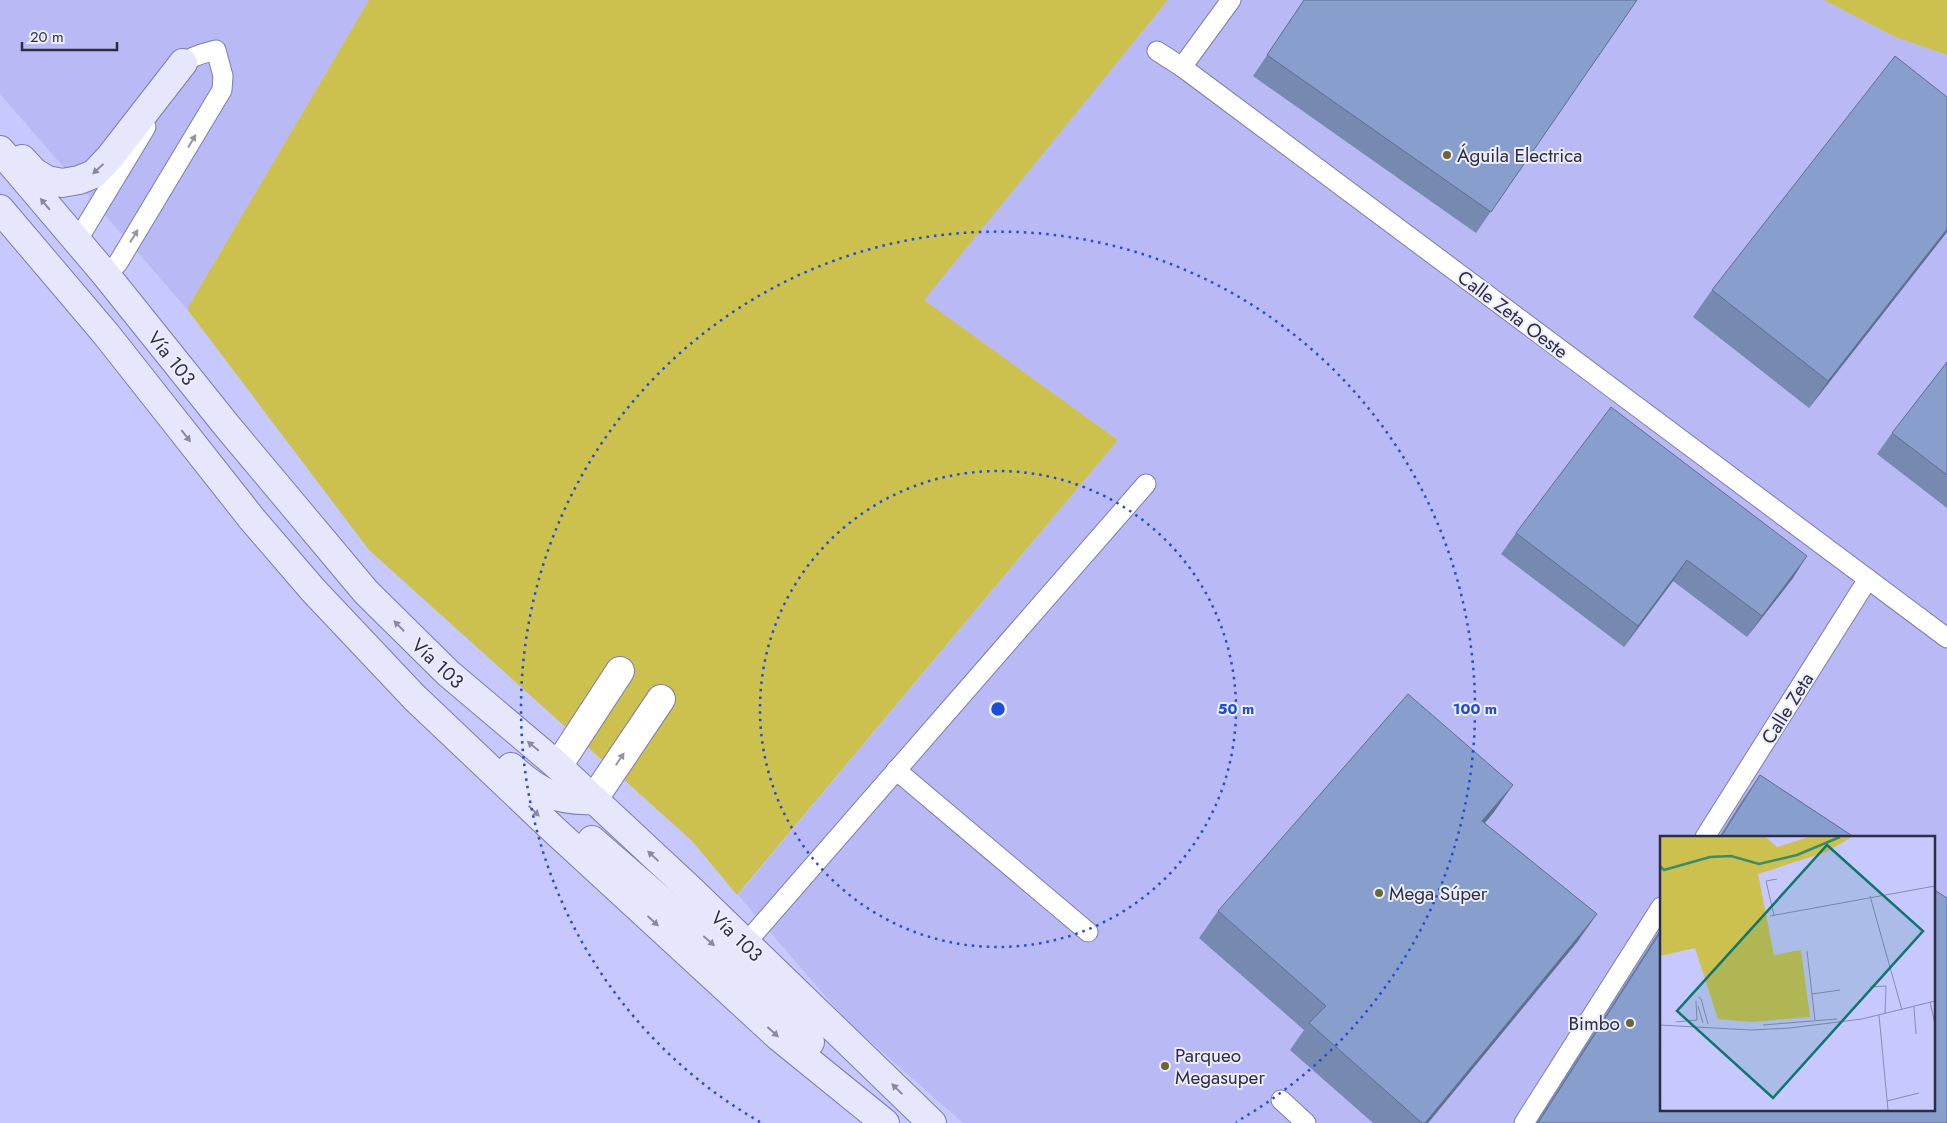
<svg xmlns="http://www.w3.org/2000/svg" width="1947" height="1123" font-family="Jost,sans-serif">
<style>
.built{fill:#b9baf5;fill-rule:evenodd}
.green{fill:#ccc14f}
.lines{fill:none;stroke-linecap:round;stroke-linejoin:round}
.lane-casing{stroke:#7c7cad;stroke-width:21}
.street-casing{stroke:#7c7cad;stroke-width:30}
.secondary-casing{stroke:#7c7cad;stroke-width:30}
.lane{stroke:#fff;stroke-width:19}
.street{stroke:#fff;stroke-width:28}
.secondary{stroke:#e6e6fc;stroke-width:28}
.wall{fill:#7589b1}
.shaded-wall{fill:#5f6f90}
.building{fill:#889fce;stroke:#5f6f90}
.oneway{fill:#9696a0}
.oneway2{fill:#8a8a9e}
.ring{fill:none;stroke:#1d4ed8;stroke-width:2.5;stroke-dasharray:2.5 5}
.poi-dot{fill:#6b6633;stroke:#ecedfe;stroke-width:2}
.labels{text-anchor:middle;stroke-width:4;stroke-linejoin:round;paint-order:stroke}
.poi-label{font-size:19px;fill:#2d2d41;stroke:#ecedfe;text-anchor:start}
.street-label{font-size:19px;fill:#2d2d41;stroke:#ecedfe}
.inset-river{fill:none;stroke:#3b8c6b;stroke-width:2.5}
.inset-road{fill:none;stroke:#898ab2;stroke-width:1}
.view{fill:#0f766e;fill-opacity:0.15;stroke:#0f766e;stroke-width:2.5}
.inset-edge{fill:none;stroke:#2d2d41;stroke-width:2.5}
.centre{fill:#1d4ed8;stroke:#ecedfe;stroke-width:2.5}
.ring-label{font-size:15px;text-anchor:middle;font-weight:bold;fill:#1d4ed8;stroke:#ecedfe;stroke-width:4;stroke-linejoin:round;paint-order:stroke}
</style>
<rect width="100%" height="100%" fill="#c7c8fe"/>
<g class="built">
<polygon points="0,0 369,0 187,309 0,94"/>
<path d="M1168 0H1824L1895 37 1947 55V1123H963L846 1020 738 895 1118 440 923 300ZM1661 837H1933V1109H1661Z"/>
</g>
<g class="green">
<polygon points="369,0 1168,0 924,300 1118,440 737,895 692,841 369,550 187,309"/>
<polygon points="1824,0 1947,0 1947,55 1895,37"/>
</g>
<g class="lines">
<defs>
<g id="lane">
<polyline points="1157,51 1182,67 1947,638"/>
<polyline points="1182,67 1231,0"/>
<polyline points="77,241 146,127"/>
<path d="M106 275 118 263 222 90 223 76 216 50C200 54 186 57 177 72"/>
<polyline points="896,770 1088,932"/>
<polyline points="1705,837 1868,579"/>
<polyline points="745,944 1146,484"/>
<polyline points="1281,1100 1306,1123"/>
<polyline points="1524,1123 1661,907"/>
</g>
<g id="street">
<polyline points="558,766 620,671"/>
<polyline points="593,800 661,699"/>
</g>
<g id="secondary">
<polyline points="0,150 106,275 227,426 366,592 448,673 558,766 692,891 932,1123"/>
<polyline points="22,159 34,172 47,180 62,183 79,180 94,174 110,157 183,63"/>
<polyline points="0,209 106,334 252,519 313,590 414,697 552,828 779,1037 885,1123"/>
<path d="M511 767C537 791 557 802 593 800"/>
<polyline points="592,840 716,948 810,1042"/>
</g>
</defs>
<use href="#lane" class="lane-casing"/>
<use href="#street" class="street-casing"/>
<use href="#secondary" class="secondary-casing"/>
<use href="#lane" class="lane"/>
<use href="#street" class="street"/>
<use href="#secondary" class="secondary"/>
</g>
<g class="wall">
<polygon points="1304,0 1637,0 1476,233 1253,76"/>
<polygon points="1947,232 1809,408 1693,317 1712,290"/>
<polygon points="1947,362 1947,508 1877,454 1892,433"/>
<polygon points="1516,533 1793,578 1747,637 1673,581 1624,647 1501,554"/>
<polygon points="1760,775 1854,837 1719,837 1741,802"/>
<polygon points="1494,812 1485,823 1578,941 1428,1123 1373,1123 1290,1050 1304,1030 1199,938 1218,911"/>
<polygon points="1661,928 1661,1109 1947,1123 1536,1123"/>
</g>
<g class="shaded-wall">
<polygon points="1947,229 1947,232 1809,408 1828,381"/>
<polygon points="1807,556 1793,578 1747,637 1762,616"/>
<polygon points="1687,560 1673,581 1624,647 1638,626"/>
<polygon points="1513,785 1494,812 1463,848 1482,821"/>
<polygon points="1597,914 1578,941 1428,1123 1425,1123"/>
</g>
<g class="building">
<polygon points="1304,0 1637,0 1491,212 1267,55"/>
<polygon points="1895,56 1947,97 1947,229 1828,381 1712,290"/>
<polygon points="1947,362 1947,475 1892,433"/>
<polygon points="1611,407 1807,556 1762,616 1687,560 1638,626 1516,533"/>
<polygon points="1408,694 1513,785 1482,821 1597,914 1425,1123 1422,1123 1309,1023 1326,1006 1218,911"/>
<polygon points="1760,775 1854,837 1721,837"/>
<polygon points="1933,889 1947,898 1947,1123 1538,1123 1661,931 1661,1109 1933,1109"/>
</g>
<defs><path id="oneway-solid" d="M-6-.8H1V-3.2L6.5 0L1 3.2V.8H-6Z" transform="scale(1.25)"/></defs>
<g class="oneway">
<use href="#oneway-solid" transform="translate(192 141) rotate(-59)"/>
<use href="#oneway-solid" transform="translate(134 236) rotate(-58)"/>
<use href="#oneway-solid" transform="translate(620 759) rotate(-56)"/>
</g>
<g class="oneway2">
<use href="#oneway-solid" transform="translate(98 169) rotate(137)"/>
<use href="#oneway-solid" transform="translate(45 204) rotate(-130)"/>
<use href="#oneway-solid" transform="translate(186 436) rotate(52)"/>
<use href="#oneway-solid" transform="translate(399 626) rotate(-134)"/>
<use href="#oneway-solid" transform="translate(533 746) rotate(-140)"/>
<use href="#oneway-solid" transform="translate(534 811) rotate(44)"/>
<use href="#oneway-solid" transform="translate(653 856) rotate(-137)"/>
<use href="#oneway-solid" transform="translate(653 921) rotate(43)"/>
<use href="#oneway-solid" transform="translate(709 941) rotate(41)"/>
<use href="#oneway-solid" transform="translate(773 1032) rotate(42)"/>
<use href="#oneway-solid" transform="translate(897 1089) rotate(-136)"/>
</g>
<g class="ring">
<circle cx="998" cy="709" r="238"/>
<path d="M760 1122A477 477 0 1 1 1236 1122"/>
</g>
<g class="poi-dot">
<circle cx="1447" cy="155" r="5"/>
<circle cx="1379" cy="893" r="5"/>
<circle cx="1630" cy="1023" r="5"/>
<circle cx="1165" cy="1066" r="5"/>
</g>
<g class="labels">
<g class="poi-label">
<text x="1457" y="162">Águila Electrica</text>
<text x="1389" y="900">Mega Súper</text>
<text x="1620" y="1030" text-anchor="end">Bimbo</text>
<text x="1175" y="1062">Parqueo<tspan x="1175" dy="22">Megasuper</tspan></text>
</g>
<g class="street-label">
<text transform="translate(1513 314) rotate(37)" y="7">Calle Zeta Oeste</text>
<text transform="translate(172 358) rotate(51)" y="7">Vía 103</text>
<text transform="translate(438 663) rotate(43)" y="7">Vía 103</text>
<text transform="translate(1787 708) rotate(-58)" y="7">Calle Zeta</text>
<text transform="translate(737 936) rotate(44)" y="7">Vía 103</text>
</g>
</g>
<g transform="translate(1660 836)">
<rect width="275" height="275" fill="#c7c8fe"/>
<path d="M0 1H106L117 11 149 1H192L166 16 98 38 114 119 141 114 150 181 92 186 58 183 35 112 0 120Z" fill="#ccc14f"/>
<path class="inset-river" d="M0 30 4 34 50 21 71 20 99 28 137 19 180 1"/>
<path class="inset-road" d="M210 60 242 174M114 79 106 45 117 43M110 80 275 50M147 115 155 184M210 151 226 150 225 178M152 158 180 154M38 161 41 163 48 188M270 166 275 188M38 170 43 187M254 171 256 198M219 179 228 274M16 186 37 184 36 165M0 189 91 194 130 192 202 183 275 165M103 189 177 183M227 265 259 257"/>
<path class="view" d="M167 9 263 95 113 262 17 175Z"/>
<rect width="275" height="275" class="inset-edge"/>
</g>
<circle cx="998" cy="709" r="8" class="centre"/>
<g class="ring-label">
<text x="1236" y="714">50 m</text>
<text x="1475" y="714">100 m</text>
</g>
<path d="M22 42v8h95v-8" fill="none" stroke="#2d2d41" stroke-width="2.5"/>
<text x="30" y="42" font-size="15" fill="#2d2d41" stroke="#ecedfe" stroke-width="4" paint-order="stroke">20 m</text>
</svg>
